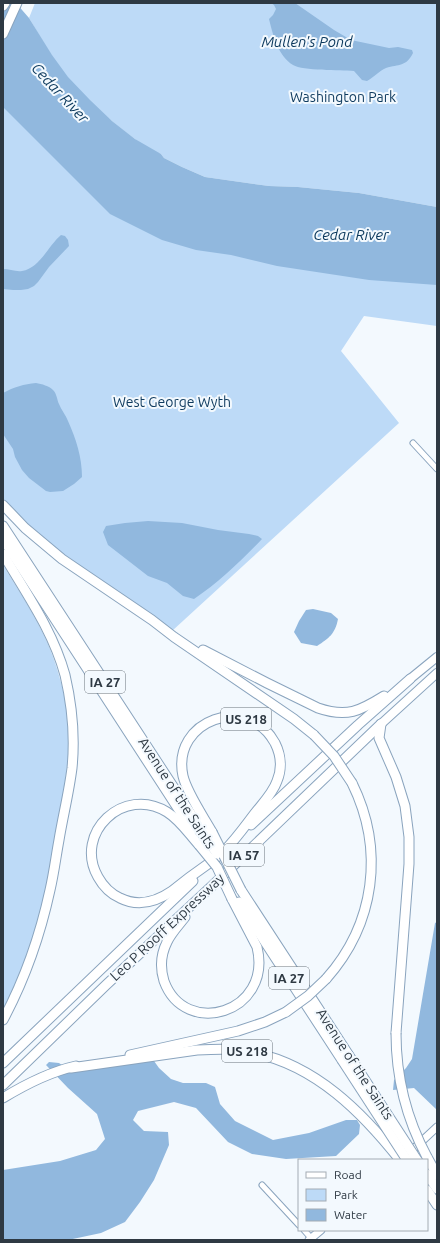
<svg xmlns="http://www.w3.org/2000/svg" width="440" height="1243" font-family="Ubuntu,sans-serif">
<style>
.green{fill:#bddaf7}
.water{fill:#91b8de}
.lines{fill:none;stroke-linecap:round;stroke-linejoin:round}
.street-casing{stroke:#8aa4be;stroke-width:7}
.secondary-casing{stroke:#8aa4be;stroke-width:9}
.primary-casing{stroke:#8aa4be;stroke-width:10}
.highway-casing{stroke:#8aa4be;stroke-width:11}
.street{stroke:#fff;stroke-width:5}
.secondary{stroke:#fff;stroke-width:7}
.primary{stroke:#fff;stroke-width:8}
.highway{stroke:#fff;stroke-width:9}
.highway-bridge-casing{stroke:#8aa4be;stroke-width:11;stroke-linecap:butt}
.highway-bridge{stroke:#fff;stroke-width:9}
.labels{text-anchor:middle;stroke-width:4;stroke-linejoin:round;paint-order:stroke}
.shield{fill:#f3f9fe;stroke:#69737b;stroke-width:1}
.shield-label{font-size:13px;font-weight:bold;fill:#2e3943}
.park-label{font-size:14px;fill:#0e3a5e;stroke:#f3f9fe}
.street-label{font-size:14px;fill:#2e3943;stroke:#f3f9fe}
.water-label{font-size:15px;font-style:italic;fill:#0b385c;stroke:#f3f9fe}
</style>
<rect width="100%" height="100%" fill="#f3f9fe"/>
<g class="green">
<path d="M35 3H437V207L359 193 298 187 269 186 205 177 182 167 164 158 161 154C150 151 136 140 127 133 106 117 84 98 67 77 53 59 41 38 29 18Z"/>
<polygon points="3,89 437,285 437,326 364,316 341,351 399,423 172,631 87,576 3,504"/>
<path d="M3 565C24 599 47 633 58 672 64 692 69 715 69 735 69 766 62 797 57 828 51 859 47 890 39 920 30 952 16 981 3 1011Z"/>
</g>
<g class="water">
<polygon points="3,3 16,3 29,18 52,55 68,77 90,100 112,121 135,139 161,154 164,158 182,167 205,177 269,186 298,187 359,193 437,207 437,285 369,280 277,266 231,255 196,250 162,240 110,214 3,107"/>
<path d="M271 3H295L334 30 351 40 389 48 398 47 412 50 413 53C406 67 399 64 386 68 379 71 374 77 367 81L362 80 354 71C340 70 303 71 293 65 278 56 273 35 269 19L273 15 276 9 274 5Z"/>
<path d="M61 235 65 236 68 240 69 246 49 267 38 282 34 286 28 289 21 290H13L3 289V269C9 269 16 272 22 271 40 268 48 246 61 235Z"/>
<path d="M36 383C42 384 49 386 53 390 57 394 57 400 59 404 61 410 66 415 68 421 76 439 82 457 82 477L74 484 63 491 50 492 46 491 29 478 22 470 15 457 13 449 3 434V393C14 387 24 384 36 383Z"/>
<path d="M148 521 182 523 218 530 249 534 258 536 262 539C241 561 219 582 194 599L183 596 167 583 148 576 108 545 103 532 106 526 125 523Z"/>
<path d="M313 609 331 613 338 619C335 634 329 638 317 646L301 643 294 632 299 621 306 610Z"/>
<polygon points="437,922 437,1110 414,1088 393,1090 394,1080 406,1068 412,1059 435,923"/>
<polygon points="144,1061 154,1061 159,1068 171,1079 183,1083 206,1083 215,1087 220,1104 235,1121 273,1140 309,1133 346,1120 357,1120 360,1125 359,1134 336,1156 286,1159 252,1154 228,1142 196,1108 174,1102 138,1111 133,1120 144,1131 168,1132 169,1145 154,1180 140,1202 125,1222 101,1233 68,1240 3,1240 3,1170 60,1161 96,1150 105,1139 97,1114 68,1088 46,1065 49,1062 59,1063 72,1072"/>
</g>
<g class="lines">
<defs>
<g id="street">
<polyline points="413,443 437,469"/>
<polyline points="262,1185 299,1225"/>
<polyline points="304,1230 311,1238"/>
</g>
<g id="secondary">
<polyline points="408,1154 437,1127"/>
<polyline points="309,1240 321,1230"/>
</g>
<g id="primary">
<polyline points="410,679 437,657"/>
<polyline points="381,724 437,673"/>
</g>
<g id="highway">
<polyline points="3,6 5,3"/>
<polyline points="3,34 17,3"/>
<polyline points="3,505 25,528 62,559 152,620 174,637 294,719 314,735"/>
<polyline points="3,526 206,837"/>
<polyline points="3,539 192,830"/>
<path d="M3 554C26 593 53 631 65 675 72 705 75 738 72 768 69 792 63 816 59 840 56 856 54 873 50 890 40 936 25 979 3 1020"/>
<path d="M203 650 267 683 318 708C347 718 360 711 384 696"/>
<polyline points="381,724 379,738 396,777 405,806 409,837 409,864 396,1033"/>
<polyline points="251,825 358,725 410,679"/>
<path d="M199 845C189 834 180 820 167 812 124 785 73 833 98 877 103 886 111 894 120 898 138 907 156 902 172 891 183 882 195 873 208 864 213 859 220 856 224 851 236 839 245 826 255 813 263 803 273 793 277 781 282 769 281 755 275 743 248 693 171 720 183 776 187 793 203 816 212 832"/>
<polyline points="241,890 348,1054"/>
<polyline points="239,902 342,1060"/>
<path d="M185 917C179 925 171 933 167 942 161 954 160 968 164 981 185 1039 273 1013 257 947L232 899"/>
<path d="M326 979C375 924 385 850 352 783"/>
<polyline points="130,1055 238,1031 265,1022 286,1012"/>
<polyline points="3,1063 193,881"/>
<path d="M71 1068 197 1050C216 1049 236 1048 255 1053 316 1066 362 1112 400 1160"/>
<polyline points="3,1085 106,985 213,885 381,724"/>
<path d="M3 1098C26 1084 49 1072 76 1066"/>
<polyline points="427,1157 437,1175"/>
<polyline points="427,1174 437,1189"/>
<polyline points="427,1190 437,1205"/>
</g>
</defs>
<use href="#street" class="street-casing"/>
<use href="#secondary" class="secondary-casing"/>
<use href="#primary" class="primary-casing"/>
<use href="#highway" class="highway-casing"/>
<use href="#street" class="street"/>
<use href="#secondary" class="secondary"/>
<use href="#primary" class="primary"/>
<use href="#highway" class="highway"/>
<defs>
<g id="highway-bridge">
<polyline points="314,735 334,756 352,783"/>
<polyline points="212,832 241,890"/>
<polyline points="206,837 217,854"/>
<polyline points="199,845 217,867 232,899"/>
<polyline points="286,1012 308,996 326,979"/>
<path d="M396 1033C396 1077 406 1118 427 1157"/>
<polyline points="348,1054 417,1160"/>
<polyline points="342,1060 407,1160"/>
</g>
</defs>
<use href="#highway-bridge" class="highway-bridge-casing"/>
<use href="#highway-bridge" class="highway-bridge"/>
</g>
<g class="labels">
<g class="shield">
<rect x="85" y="671" width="40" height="22" rx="3"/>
<rect x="221" y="708" width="50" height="22" rx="3"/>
<rect x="224" y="844" width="40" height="22" rx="3"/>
<rect x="269" y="967" width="40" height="22" rx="3"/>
<rect x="222" y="1040" width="50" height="22" rx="3"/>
</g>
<g class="shield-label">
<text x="105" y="687">IA 27</text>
<text x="246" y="724">US 218</text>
<text x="244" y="860">IA 57</text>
<text x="289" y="983">IA 27</text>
<text x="247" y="1056">US 218</text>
</g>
<g class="park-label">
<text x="343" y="102">Washington Park</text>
<text x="172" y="407">West George Wyth</text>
</g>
<g class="street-label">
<text transform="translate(177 793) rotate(57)" y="5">Avenue of the Saints</text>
<text transform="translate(167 927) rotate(-43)" y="5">Leo P Rooff Expressway</text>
<text transform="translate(355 1064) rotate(57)" y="5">Avenue of the Saints</text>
</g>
<g class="water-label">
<text x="307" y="47">Mullen's Pond</text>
<text transform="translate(60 93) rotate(47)" y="5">Cedar River</text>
<text x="351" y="240">Cedar River</text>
</g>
</g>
<rect width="440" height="1243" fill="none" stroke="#2e3943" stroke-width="8"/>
<rect x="298" y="1159" width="130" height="72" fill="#f3f9fe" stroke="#a4acb3"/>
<rect x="306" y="1172" width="20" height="6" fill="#ffffff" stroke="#a4acb3"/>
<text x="334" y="1179" font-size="12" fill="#2e3943">Road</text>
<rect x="306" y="1189" width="20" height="12" fill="#bddaf7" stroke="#a4acb3"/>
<text x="334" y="1199" font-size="12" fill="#2e3943">Park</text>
<rect x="306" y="1209" width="20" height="12" fill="#91b8de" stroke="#a4acb3"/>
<text x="334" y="1219" font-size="12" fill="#2e3943">Water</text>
</svg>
